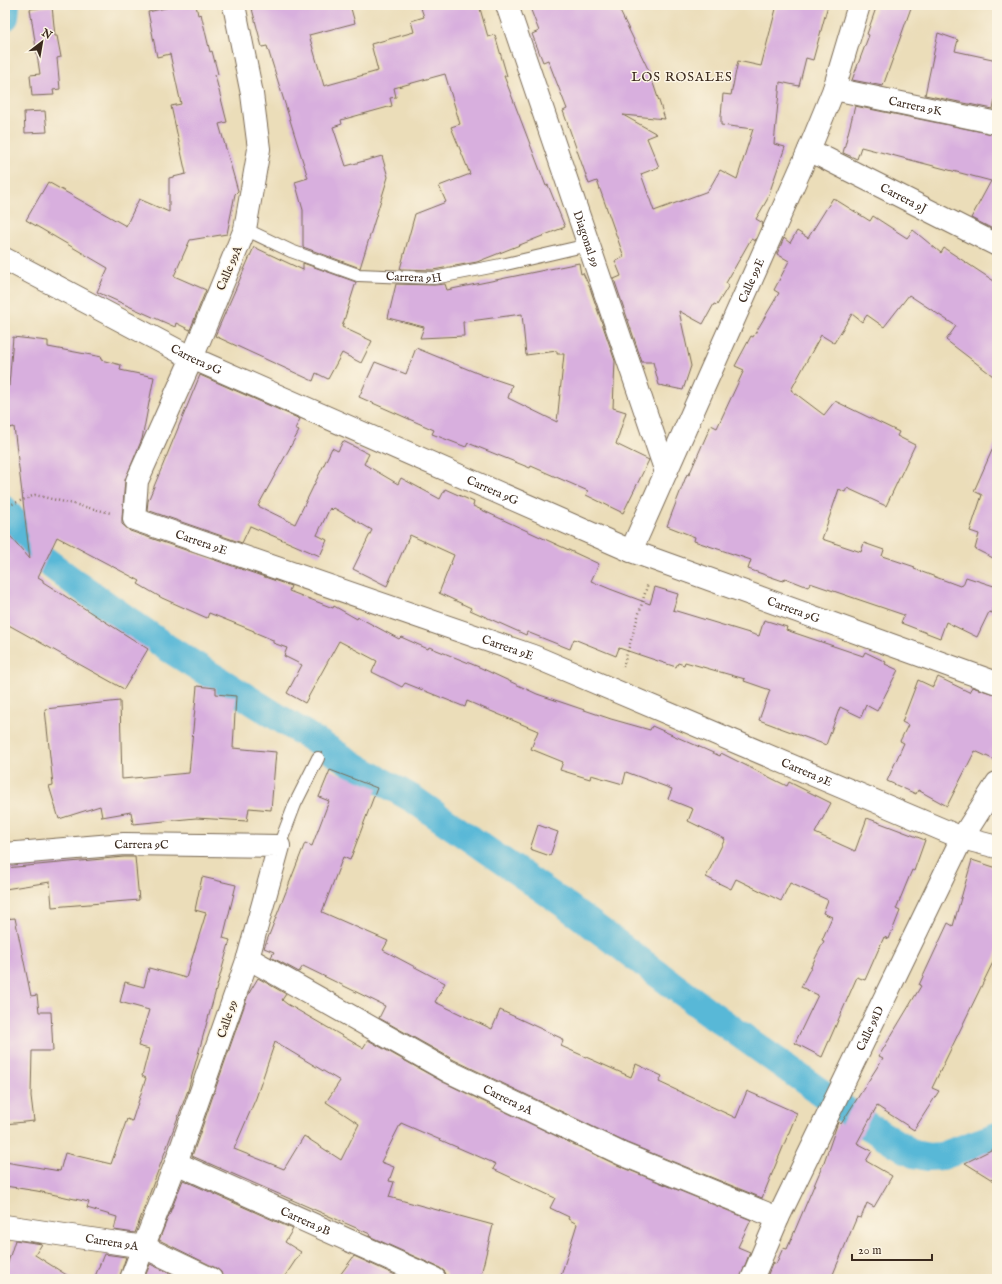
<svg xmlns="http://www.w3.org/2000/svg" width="1002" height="1284" font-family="'IM FELL English',serif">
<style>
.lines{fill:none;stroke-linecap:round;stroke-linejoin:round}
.canal{stroke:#59b8d7;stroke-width:28}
.building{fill:#d8afde;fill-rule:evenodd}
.lane-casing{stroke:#796954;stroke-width:14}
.street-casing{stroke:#796954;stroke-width:24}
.secondary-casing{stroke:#796954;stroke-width:24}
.path{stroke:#796954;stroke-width:2.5;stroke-dasharray:1 3;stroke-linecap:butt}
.lane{stroke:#fff;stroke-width:12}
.street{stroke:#fff;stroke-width:22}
.secondary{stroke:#fff;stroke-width:22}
.labels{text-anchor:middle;stroke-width:3;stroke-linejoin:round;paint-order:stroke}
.street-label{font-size:12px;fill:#3b2a1e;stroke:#fcf5e5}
.neighbourhood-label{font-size:13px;letter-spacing:1px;fill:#3b2a1e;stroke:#fcf5e5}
</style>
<rect width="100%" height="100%" fill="#fcf5e5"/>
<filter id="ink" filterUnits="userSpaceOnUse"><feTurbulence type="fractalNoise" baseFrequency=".025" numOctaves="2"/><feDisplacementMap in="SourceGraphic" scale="8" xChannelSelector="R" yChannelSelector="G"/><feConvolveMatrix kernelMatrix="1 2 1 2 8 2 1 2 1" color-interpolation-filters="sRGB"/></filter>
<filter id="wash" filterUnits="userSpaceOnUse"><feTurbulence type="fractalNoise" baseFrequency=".012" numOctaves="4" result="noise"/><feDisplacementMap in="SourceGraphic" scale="16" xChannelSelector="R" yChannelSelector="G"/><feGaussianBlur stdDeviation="0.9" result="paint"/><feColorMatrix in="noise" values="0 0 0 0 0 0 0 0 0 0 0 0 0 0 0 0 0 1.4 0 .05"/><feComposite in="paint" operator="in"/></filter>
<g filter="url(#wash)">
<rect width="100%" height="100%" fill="#ebddb9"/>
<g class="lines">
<g class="canal">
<polyline points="5,17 6,5"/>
<polyline points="5,510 42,558 74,582 166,647 362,770 413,799 567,906 714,1016 865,1124 914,1154 928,1157 942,1156 997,1136"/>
</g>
</g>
<g id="blocks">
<g class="building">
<polygon points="178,5 196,5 198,15 201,14 210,52 212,51 218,74 215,75 227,122 219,124 238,191 235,194 227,234 190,240 174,276 206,290 190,330 176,323 175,327 97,292 108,268 26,220 48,182 126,226 139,199 169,212 169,178 186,174 171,106 181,104 170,54 157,57 148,12"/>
<polygon points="251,5 350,5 355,23 309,35 324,86 378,71 371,44 414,32 411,21 424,17 420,5 479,5 488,37 495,35 507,76 504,76 546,186 548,185 565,227 477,262 433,270 400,269 415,214 446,202 439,186 470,174 451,127 460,124 445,74 394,88 396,97 390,98 392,106 341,120 342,124 333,127 346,166 382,156 388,177 360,268 303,247 303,210 295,182 308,178 267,46 262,47"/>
<polygon points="529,5 617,5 649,71 665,119 623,115 657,134 647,138 659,167 641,174 654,211 708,191 720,170 737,179 753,129 721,125 721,116 723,94 731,95 738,61 761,66 777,5 828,5 813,60 806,58 799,86 780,82 774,144 785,147 767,200 756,219 763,223 755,241 751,239 726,283 729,285 717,305 714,304 703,324 679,311 691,366 683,390 659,385 653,362 642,362 614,279 621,276 615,261 624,257 597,181 589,184 563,111 567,109 548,60 543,62 532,34 539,31"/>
<polygon points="877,5 912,5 883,86 852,80 869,35 867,34"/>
<polygon points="52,6 55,36 57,36 61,57 57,58 60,89 53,90 54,95 32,96 30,75 40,74 30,9"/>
<polygon points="938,33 958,40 955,51 997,60 997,91 993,109 925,95"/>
<polygon points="855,106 997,135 997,231 971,218 991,181 861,147 857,159 843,153"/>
<polygon points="45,111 47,132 25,133 24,112"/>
<polygon points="833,198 870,221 873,216 907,238 913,230 941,253 944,248 997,283 997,379 946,340 956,326 909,295 884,327 867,315 862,322 852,314 834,343 821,335 791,390 824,415 835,401 899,432 897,436 915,445 886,506 847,488 845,492 839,489 822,539 861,552 864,543 884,550 882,556 915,567 914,569 960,586 963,585 966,577 997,587 997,596 992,613 989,612 977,637 946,622 940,638 901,623 904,615 810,583 808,587 785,578 783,581 748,569 751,560 694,541 695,537 667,526 687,474 689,475 711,425 717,428 744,370 735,366 751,336 753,337 779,293 774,290 789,261 777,254 784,238 790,243 797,231 808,238"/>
<polygon points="254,247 303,270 303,263 356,282 342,327 372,341 361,363 342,353 328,379 316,373 313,381 215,336"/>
<polygon points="579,263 581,274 583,273 590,288 615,361 613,408 626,412 616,444 649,460 623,513 586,495 588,491 531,466 530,468 468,443 466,447 432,434 434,430 359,397 375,362 406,374 416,348 482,375 512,385 508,398 557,422 564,354 557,354 557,351 526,355 522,314 463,322 464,336 420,338 424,327 388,318 396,284 434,285 445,284 447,290"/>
<polygon points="13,337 48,341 48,347 102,357 101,360 121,365 120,370 154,377 142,439 125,480 122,518 122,524 130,531 291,586 289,591 333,608 334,606 357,619 358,617 399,639 401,637 428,649 429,647 479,667 537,694 611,719 650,730 652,726 720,756 721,753 787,786 789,782 831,803 815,833 855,851 867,818 925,840 914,871 912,870 896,909 900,911 889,939 884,937 865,980 857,977 822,1057 795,1043 818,995 801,987 824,941 822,940 832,917 823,913 828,900 790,883 781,901 736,879 731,889 706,877 725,839 688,821 693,809 668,799 672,789 626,772 623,784 591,775 590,779 560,770 563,762 531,749 538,731 467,701 465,707 405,683 402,687 372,672 377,661 339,641 305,703 287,693 302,665 284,656 287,648 273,643 273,640 254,632 254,631 209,613 207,618 162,598 138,584 140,581 57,537 38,577 43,580 43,582 148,649 124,689 5,623 5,530 30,559 14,427 9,428 5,401 5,386 9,386"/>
<polygon points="200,375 300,419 295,429 299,431 258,506 295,524 332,448 338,451 343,441 369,454 364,464 398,484 401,478 440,499 445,489 474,502 473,506 599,564 591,581 610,589 650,604 655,587 678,594 673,610 759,636 764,620 787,627 786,630 863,656 865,652 886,662 885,664 898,670 877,711 866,705 861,717 840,707 826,745 759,720 770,690 744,681 745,679 685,662 684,665 678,663 676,667 619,648 616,656 574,639 570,649 527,632 526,635 470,610 471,608 439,593 454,555 410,535 387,586 353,569 372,530 334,508 332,510 330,508 317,535 327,540 320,556 250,526 242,543 147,510 148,501"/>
<polygon points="997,439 997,560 975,549 979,534 970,531 982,495 974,491"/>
<polygon points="938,677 969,692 972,687 997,695 997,761 975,751 947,806 918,790 916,794 887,781 904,743 900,741 908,725 902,722 918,680 933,687"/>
<polygon points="197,686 216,688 216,694 236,696 233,748 276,752 271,810 249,808 247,821 196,818 133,824 131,812 102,817 100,806 59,819 49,786 53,785 45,709 120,701 122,779 189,773"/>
<polygon points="330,770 377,788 350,860 343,857 322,912 388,941 383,950 445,983 435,1002 492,1029 500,1010 561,1038 563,1041 561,1046 631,1077 636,1064 662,1076 659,1082 736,1118 747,1091 797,1113 762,1198 627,1143 454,1060 379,1018 385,1006 303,966 299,972 271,957 274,952 264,948 305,843 312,846 329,801 319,797"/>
<polygon points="538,825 558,832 550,856 530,849"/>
<polygon points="124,857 135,857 139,900 52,907 50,882 5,889 5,868"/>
<polygon points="972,860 997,868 997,954 932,1088 939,1091 914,1130 877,1106 857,1143 872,1151 866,1161 892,1176 874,1207 867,1203 861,1218 857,1217 831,1279 766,1279 773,1262 776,1264 783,1248 787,1249 824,1162 838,1122 841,1124 883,1058 879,1056 921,986 919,985 948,923 953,926"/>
<polygon points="202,877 236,885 223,938 230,940 188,1090 135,1233 114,1230 117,1217 87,1208 89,1202 37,1191 5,1186 5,1162 60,1171 65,1153 111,1164 127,1119 132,1121 146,1078 142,1076 149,1049 138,1046 149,1010 120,1002 125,982 144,987 149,968 186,978 206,913 195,910"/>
<polygon points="15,918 31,996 37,995 39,1012 51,1012 53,1051 32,1051 31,1096 34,1121 5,1124 5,919"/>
<path d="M258 978 286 994 282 1000 287 1004 363 1048 368 1040 443 1082 617 1165 751 1220 738 1247 750 1252 740 1279H560L577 1224 568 1219 569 1217 550 1208 555 1198 493 1169 496 1164 401 1123 381 1162 394 1167 389 1181 394 1182 389 1197 493 1225 480 1279H447L445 1272 440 1268 369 1236 370 1234 192 1156 248 995ZM275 1042 340 1081 326 1102 359 1124 341 1160 304 1136 284 1169 234 1149 256 1098Z"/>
<polygon points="997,1147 997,1183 965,1163"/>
<polygon points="183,1180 293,1229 285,1242 301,1252 283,1279 223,1279 221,1272 216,1268 159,1240"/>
<polygon points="15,1240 42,1244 35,1255 73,1279 5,1279 5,1272"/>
<polygon points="104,1254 126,1257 119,1279 94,1279"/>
<polygon points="354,1256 404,1279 337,1279"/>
<polygon points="150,1264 182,1279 144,1279"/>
</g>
</g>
</g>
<g filter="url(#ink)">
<use href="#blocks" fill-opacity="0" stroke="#796954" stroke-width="1"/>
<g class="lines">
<defs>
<g id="lane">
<path id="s1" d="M245 229 291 251 358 275 434 278 506 264 588 245"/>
<polyline points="279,846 295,804 318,758"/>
</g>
<g id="street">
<path id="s2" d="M234 5 252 94 259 149 245 229 192 358 137 481 134 519 533 656 962 838 997 847"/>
<path id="s3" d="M507 5 666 472"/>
<path id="s4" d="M834 89 997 123"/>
<path id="s5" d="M809 150 997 245"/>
<path id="s6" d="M631 551 809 150 834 89 859 5"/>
<path id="s7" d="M5 854 124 844 279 846 248 958 176 1163 131 1279"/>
<path id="s8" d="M248 958 448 1071 622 1154 778 1218"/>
<path id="s9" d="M176 1163 435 1279"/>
<path id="s10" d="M5 1226 144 1247 211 1279"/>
<path id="s11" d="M752 1279 778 1218 962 838 997 783"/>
</g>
<g id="secondary">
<path id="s12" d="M5 259 192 358 631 551 997 683"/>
</g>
</defs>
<use href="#lane" class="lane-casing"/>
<use href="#street" class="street-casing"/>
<use href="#secondary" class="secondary-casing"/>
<g class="path">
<polyline points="5,507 35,495 111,513"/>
<polyline points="623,667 648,583"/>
</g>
<use href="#lane" class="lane"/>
<use href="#street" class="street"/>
<use href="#secondary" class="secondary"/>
</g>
</g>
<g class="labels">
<g class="street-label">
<text dy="4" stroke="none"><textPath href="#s4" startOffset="83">Carrera 9K</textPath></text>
<text dy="4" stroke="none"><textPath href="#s5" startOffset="106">Carrera 9J</textPath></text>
<text dy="4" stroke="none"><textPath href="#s3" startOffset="247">Diagonal 99</textPath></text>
<text transform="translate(229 268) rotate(-67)" y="4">Calle 99A</text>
<text dy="4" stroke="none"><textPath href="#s1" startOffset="178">Carrera 9H</textPath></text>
<text dy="4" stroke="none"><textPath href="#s6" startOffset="296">Calle 99E</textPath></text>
<text dy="4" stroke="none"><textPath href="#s12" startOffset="216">Carrera 9G</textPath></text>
<text dy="4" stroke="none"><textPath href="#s12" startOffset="540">Carrera 9G</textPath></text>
<text dy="4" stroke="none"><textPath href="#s2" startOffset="611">Carrera 9E</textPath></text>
<text dy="4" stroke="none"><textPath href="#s12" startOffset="864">Carrera 9G</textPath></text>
<text dy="4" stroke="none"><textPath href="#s2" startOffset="935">Carrera 9E</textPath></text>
<text dy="4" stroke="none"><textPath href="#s2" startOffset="1259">Carrera 9E</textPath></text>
<text dy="4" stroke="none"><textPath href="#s7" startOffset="137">Carrera 9C</textPath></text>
<text transform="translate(227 1019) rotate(-71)" y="4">Calle 99</text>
<text dy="4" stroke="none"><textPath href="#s11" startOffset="277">Calle 98D</textPath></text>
<text dy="4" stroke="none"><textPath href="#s8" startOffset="296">Carrera 9A</textPath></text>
<text dy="4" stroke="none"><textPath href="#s9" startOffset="142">Carrera 9B</textPath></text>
<text dy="4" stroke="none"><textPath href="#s10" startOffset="108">Carrera 9A</textPath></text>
</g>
<g class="neighbourhood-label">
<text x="682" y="81">LOS ROSALES</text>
</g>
</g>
<rect width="1002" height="1284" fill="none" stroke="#fcf5e5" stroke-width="20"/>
<g transform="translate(42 42) rotate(31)" stroke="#fcf5e5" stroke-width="3" paint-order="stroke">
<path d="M0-3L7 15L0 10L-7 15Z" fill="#3b2a1e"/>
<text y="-6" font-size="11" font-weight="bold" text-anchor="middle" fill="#3b2a1e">N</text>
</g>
<path d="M852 1254v6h80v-6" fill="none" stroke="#3b2a1e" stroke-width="2"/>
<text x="858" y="1254" font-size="12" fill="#3b2a1e" stroke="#fcf5e5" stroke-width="3" paint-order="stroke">20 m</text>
</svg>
